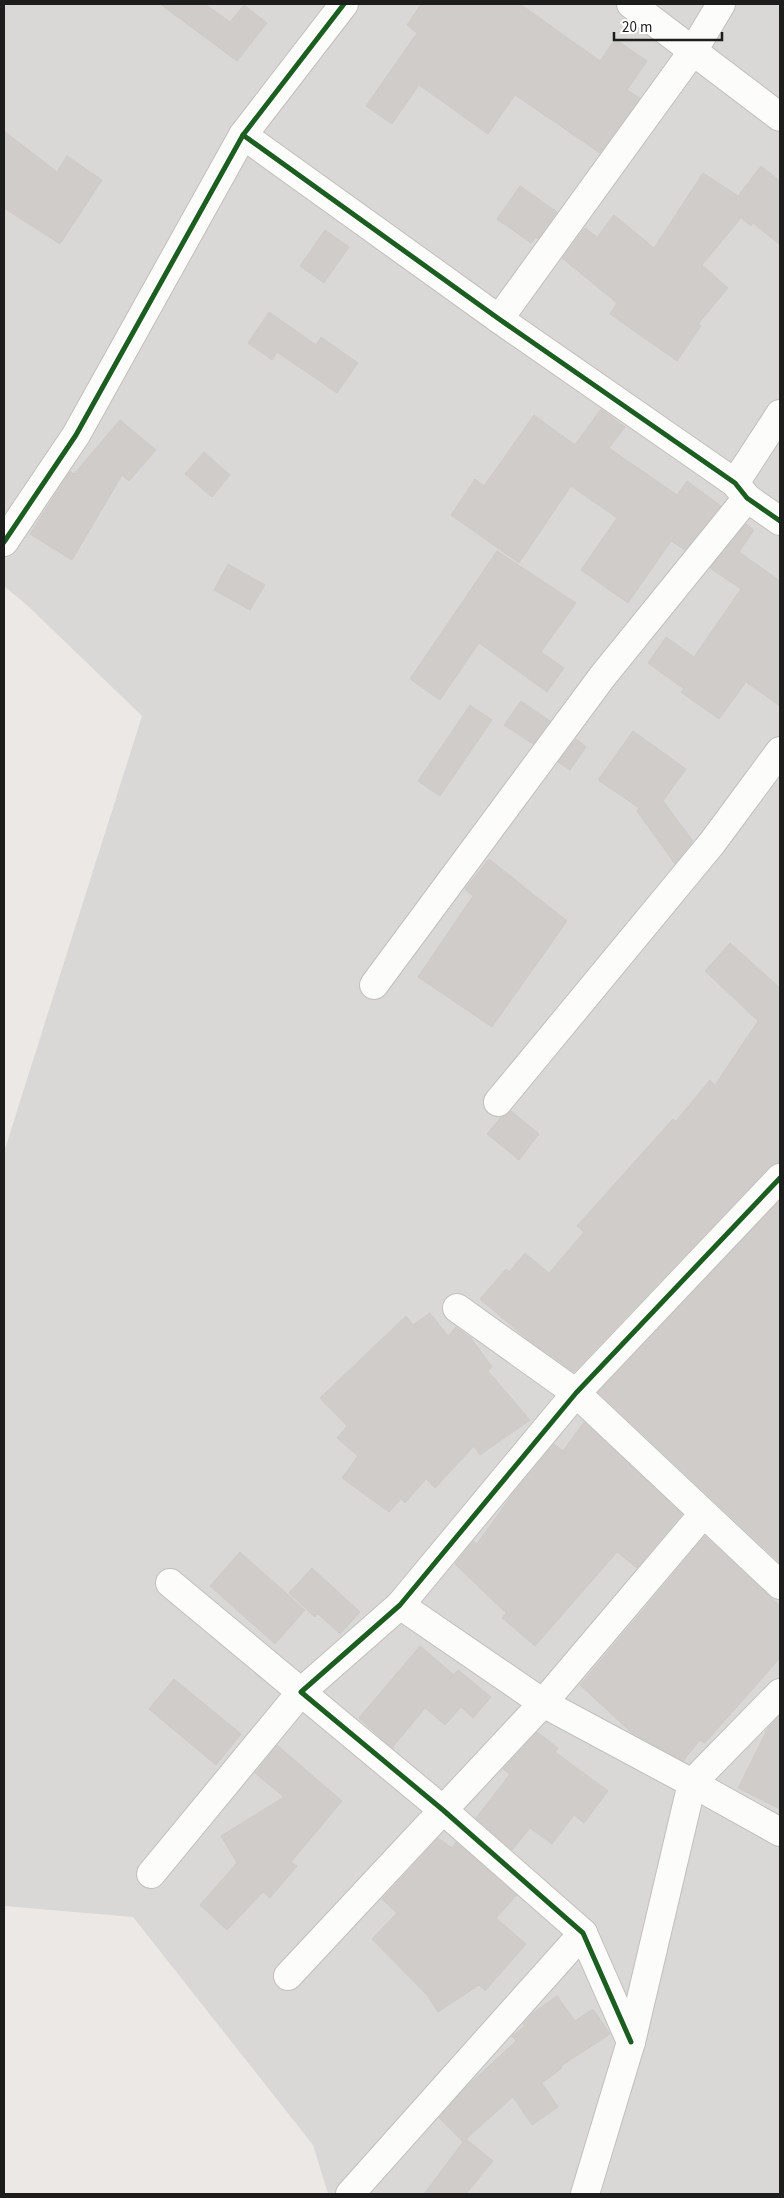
<svg xmlns="http://www.w3.org/2000/svg" width="784" height="2198" font-family="'Source Sans 3',sans-serif">
<style>
.residential{fill:#dad8d7}
.building{fill:#d0ccca;stroke:#cecac7}
.lines{fill:none;stroke-linecap:round;stroke-linejoin:round}
.minor-casing{stroke:#c1bfbe;stroke-width:30}
.minor{stroke:#fcfcfb;stroke-width:28}
.cycleway-casing{stroke:#fff;stroke-width:8}
.cycleway{stroke:#1b5e20;stroke-width:5}
</style>
<rect width="100%" height="100%" fill="#ebe8e5"/>
<polygon class="residential" points="4,4 780,4 780,2194 328,2194 313,2145 133,1917 4,1906 4,1152 142,716 29,607 4,586"/>
<g class="building">
<polygon points="160,4 205,4 230,22 244,5 267,23 237,61"/>
<polygon points="421,4 520,4 600,61 615,39 647,61 627,90 640,98 600,153 515,95 488,134 419,85 392,124 366,106 417,33 407,25"/>
<polygon points="4,131 57,172 67,156 102,180 60,244 4,208"/>
<polygon points="761,166 780,181 780,245 753,223 751,226 741,218 702,265 728,288 698,324 701,326 677,361 610,314 617,303 562,258 583,230 585,228 597,237 614,215 654,248 703,173 738,196"/>
<polygon points="520,186 557,212 538,239 536,237 531,243 497,219"/>
<polygon points="325,230 349,247 324,283 300,266"/>
<polygon points="269,312 316,345 321,337 358,363 337,393 277,352 272,360 248,343"/>
<polygon points="601,409 625,427 609,448 677,495 687,481 721,506 685,550 671,541 628,603 581,570 617,518 571,486 519,563 451,515 475,479 484,486 534,415 575,445"/>
<polygon points="120,420 156,450 129,481 122,475 72,560 30,534 70,471 74,474"/>
<polygon points="204,452 230,475 212,497 185,474"/>
<polygon points="746,524 754,530 739,552 780,581 780,706 746,682 719,719 681,692 684,689 648,663 666,637 694,657 741,589 710,568"/>
<polygon points="497,551 576,603 541,652 564,668 547,692 479,643 440,700 410,679"/>
<polygon points="228,564 265,585 250,610 214,590"/>
<polygon points="521,701 550,721 533,744 504,725"/>
<polygon points="470,705 492,720 440,796 418,781"/>
<polygon points="633,731 686,769 663,801 693,841 675,864 637,811 639,808 598,780"/>
<polygon points="576,739 586,747 570,770 558,762"/>
<polygon points="489,859 567,921 492,1027 418,977 473,896 465,889"/>
<polygon points="730,943 780,988 780,1163 769,1167 574,1372 526,1338 480,1299 506,1269 509,1272 525,1253 549,1273 584,1232 577,1226 673,1119 676,1121 710,1080 715,1085 758,1021 705,971"/>
<polygon points="511,1111 539,1134 519,1160 487,1134 501,1117"/>
<polygon points="780,1200 780,1563 598,1392"/>
<polygon points="430,1313 448,1336 456,1327 471,1338 492,1367 488,1371 530,1420 480,1455 474,1446 435,1488 426,1479 405,1503 401,1499 389,1512 342,1478 358,1456 337,1438 347,1426 320,1398 406,1316 413,1325"/>
<polygon points="584,1422 682,1514 637,1568 617,1552 535,1646 502,1618 506,1613 455,1564 473,1541 477,1544 512,1495 554,1444 563,1451"/>
<polygon points="705,1536 780,1606 780,1658 705,1743 700,1740 683,1761 631,1732 580,1685"/>
<polygon points="240,1552 305,1610 275,1644 210,1586"/>
<polygon points="312,1568 360,1612 340,1634 318,1614 315,1617 289,1593"/>
<polygon points="420,1646 454,1675 458,1670 491,1697 473,1718 461,1707 445,1725 425,1708 392,1748 359,1718"/>
<polygon points="174,1679 241,1734 216,1765 149,1709"/>
<polygon points="780,1715 780,1809 738,1788 768,1728"/>
<polygon points="537,1732 558,1748 555,1752 608,1791 584,1823 574,1815 552,1844 530,1828 512,1850 476,1818 510,1774 503,1769"/>
<polygon points="277,1745 342,1801 291,1862 297,1866 270,1898 263,1892 227,1930 200,1905 237,1863 221,1836 284,1797 255,1773"/>
<polygon points="438,1838 452,1848 456,1842 517,1895 496,1918 526,1944 485,1991 479,1985 438,2012 427,1995 372,1939 397,1913 382,1899"/>
<polygon points="557,1996 575,2021 593,2009 610,2034 561,2066 562,2068 542,2083 558,2107 532,2125 513,2097 466,2139 493,2161 466,2194 424,2194 463,2142 439,2118 463,2090 516,2041 512,2036 525,2026 523,2024 533,2013"/>
</g>
<g class="lines">
<defs>
<g id="minor">
<polyline points="631,4 780,117"/>
<polyline points="243,135 499,319 735,483 747,498 780,521"/>
<polyline points="499,319 693,51 721,4"/>
<polyline points="735,483 780,414"/>
<polyline points="4,542 76,435 243,135 344,4"/>
<polyline points="374,985 602,677 747,498"/>
<polyline points="498,1102 712,843 780,751"/>
<polyline points="457,1308 576,1393 780,1585"/>
<polyline points="400,1605 543,1703 692,1783 780,1693"/>
<polyline points="151,1874 301,1692 170,1583"/>
<polyline points="288,1976 543,1703 703,1514"/>
<polyline points="631,2042 583,1933 443,1810 301,1692 400,1605 576,1393 780,1178"/>
<polyline points="350,2194 583,1933"/>
<polyline points="585,2194 631,2042 692,1783 780,1832"/>
</g>
</defs>
<use href="#minor" class="minor-casing"/>
<use href="#minor" class="minor"/>
<defs>
<g id="cycleway">
<polyline points="243,135 499,319 735,483 747,498 780,521"/>
<polyline points="4,542 76,435 243,135 344,4"/>
<polyline points="631,2042 583,1933 443,1810 301,1692 400,1605 576,1393 780,1178"/>
</g>
</defs>
<use href="#cycleway" class="cycleway-casing"/>
<use href="#cycleway" class="cycleway"/>
</g>
<rect width="784" height="2198" fill="none" stroke="#1d1d1d" stroke-width="10"/>
<path d="M614 32v8h108v-8" fill="none" stroke="#1d1d1d" stroke-width="2.5"/>
<text x="622" y="32" font-size="15" fill="#1d1d1d" stroke="#ffffff" stroke-width="4" paint-order="stroke">20 m</text>
</svg>
